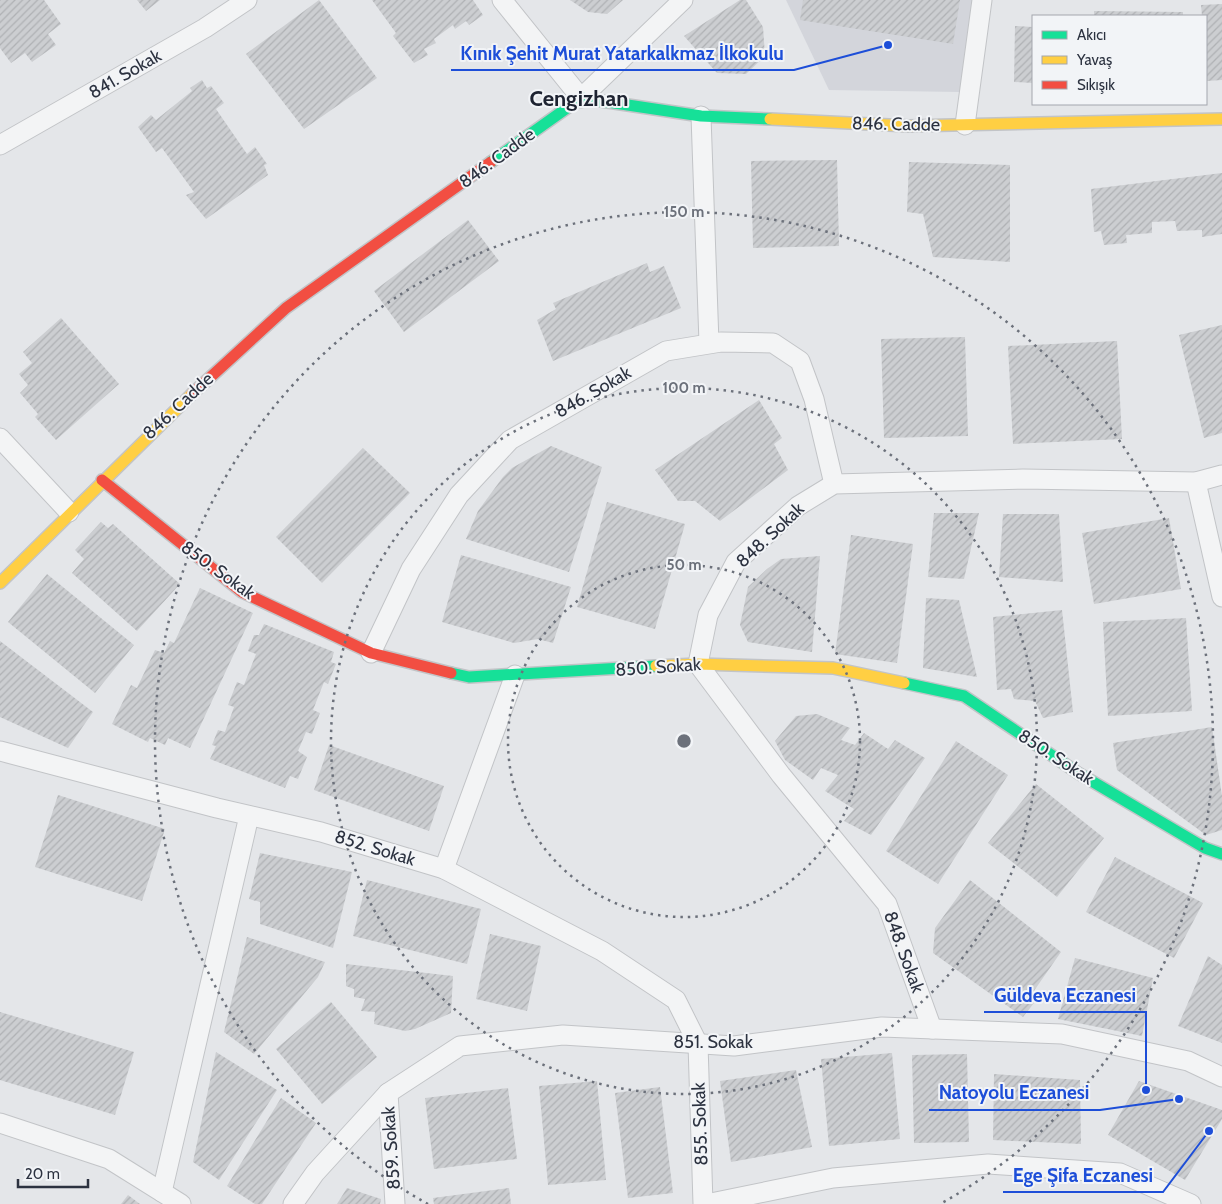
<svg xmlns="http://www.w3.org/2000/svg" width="1222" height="1204" font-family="Cabin,sans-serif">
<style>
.built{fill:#d3d5db}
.building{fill:url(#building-hatch)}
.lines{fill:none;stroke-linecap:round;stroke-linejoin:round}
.street-casing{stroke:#c2c4c7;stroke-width:21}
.fast-casing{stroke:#c2c4c7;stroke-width:14}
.slow-casing{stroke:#c2c4c7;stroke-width:14}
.jam-casing{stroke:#c2c4c7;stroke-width:14}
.street{stroke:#f3f4f5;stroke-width:19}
.fast{stroke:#16e098;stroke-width:11}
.slow{stroke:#ffcf43;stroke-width:11}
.jam{stroke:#f24e42;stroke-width:11}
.ring{fill:none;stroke:#6c717b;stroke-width:2.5;stroke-dasharray:2.5 5}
.labels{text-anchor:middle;stroke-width:4;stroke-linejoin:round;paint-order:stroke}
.street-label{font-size:18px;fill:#2c3240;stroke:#f2f4f7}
.district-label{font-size:22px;font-weight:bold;fill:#1e2331;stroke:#f2f4f7}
.centre{fill:#6c717b;stroke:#f2f4f7;stroke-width:2.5}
.ring-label{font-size:15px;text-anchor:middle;font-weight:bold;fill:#6c717b;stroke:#f2f4f7;stroke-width:4;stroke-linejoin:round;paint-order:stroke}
.leader{fill:none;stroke:#1d4ed8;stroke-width:2}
.callout-dot{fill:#1d4ed8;stroke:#f2f4f7;stroke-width:2}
.callout-label{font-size:19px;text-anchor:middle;font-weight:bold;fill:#1d4ed8;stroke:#f2f4f7;stroke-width:4;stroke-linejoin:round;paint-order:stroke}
</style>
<defs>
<pattern id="building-hatch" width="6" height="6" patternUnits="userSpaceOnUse" patternTransform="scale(1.25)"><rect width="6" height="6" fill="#ccced1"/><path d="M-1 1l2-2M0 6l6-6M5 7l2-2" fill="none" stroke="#afb1b4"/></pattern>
</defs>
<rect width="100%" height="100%" fill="#e4e6e9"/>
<polygon class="built" points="786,0 975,0 960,92 829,90"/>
<g class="building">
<polygon points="0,0 44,0 61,24 48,34 56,45 32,62 25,53 11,63 0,48"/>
<polygon points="137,0 160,0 146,11"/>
<polygon points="319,0 377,78 304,129 246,54"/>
<polygon points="372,0 473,0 483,15 469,25 466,21 455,29 453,25 434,39 436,43 424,49 428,55 414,63 393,36 396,33"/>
<polygon points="570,0 623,0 607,14 588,12"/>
<polygon points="740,0 746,0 763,27 765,56 746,74 717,73 684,36"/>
<polygon points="803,0 960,0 953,44 800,20"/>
<polygon points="1222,4 1222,80 1207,81 1206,16 1202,16 1201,5"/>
<polygon points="1094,11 1183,12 1183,16 1094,16"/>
<polygon points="1015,26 1033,27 1033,83 1014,82"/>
<polygon points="202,80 207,88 211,86 224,103 216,109 247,154 255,147 267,164 264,165 268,175 206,219 186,195 194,192 162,148 156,152 138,127 151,115 156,120 192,91 190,88"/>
<polygon points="837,160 839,246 753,248 751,161"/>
<polygon points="909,162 1010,165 1010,262 933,257 923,214 907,212"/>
<polygon points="1222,173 1222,234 1202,237 1202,230 1177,231 1175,221 1152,222 1152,233 1126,235 1127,243 1104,245 1101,231 1094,232 1091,189"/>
<polygon points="468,220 499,261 404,332 374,291"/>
<polygon points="647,263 650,272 664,266 681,308 553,361 537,320 556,309 553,303"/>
<polygon points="61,318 119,384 56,440 35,417 38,414 20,393 28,385 19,374 32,363 23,352"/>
<polygon points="1222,325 1222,433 1204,438 1179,335"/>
<polygon points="965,337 968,436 884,438 881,339"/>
<polygon points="1117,341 1122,439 1013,444 1008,346"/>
<polygon points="759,400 782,438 774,444 788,470 720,521 695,501 678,501 655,470"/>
<polygon points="551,446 602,467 569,572 466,539 478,511 503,477 512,468"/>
<polygon points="363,448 410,493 322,583 276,537"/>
<polygon points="607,502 685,524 655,629 577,607"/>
<polygon points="934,513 979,513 964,579 928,577"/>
<polygon points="1003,514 1059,514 1063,582 999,577"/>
<polygon points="1169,518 1181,589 1094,604 1082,533"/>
<polygon points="101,522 108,528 113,524 180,584 137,631 72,573 84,559 75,550"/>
<polygon points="851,535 913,544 897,663 835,654"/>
<polygon points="461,555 571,587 553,643 538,639 514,643 442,622"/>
<polygon points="820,556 812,652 748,642 740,625 748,587 767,569 781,559"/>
<polygon points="47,574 134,645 95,693 8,622"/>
<polygon points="200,588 253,613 190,748 168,738 165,745 150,738 148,742 112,724 131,685 137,688 155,650 164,653 170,641 174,643"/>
<polygon points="926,598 959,600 977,677 923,668"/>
<polygon points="1062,610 1073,712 1043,718 1035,701 1014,699 1011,689 997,690 993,617"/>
<polygon points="1186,618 1192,711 1108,716 1103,622"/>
<polygon points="264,624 334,652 331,662 336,664 328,684 324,682 313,710 320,713 312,734 306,732 298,751 307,757 298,779 290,776 285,788 210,759 216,746 212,745 218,730 225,732 234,707 228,705 237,682 244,685 256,654 248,651 254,635 259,635"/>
<polygon points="0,641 93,712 68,748 0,717"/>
<polygon points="817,714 850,728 841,740 855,745 864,733 888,749 895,740 925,758 871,835 844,821 854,809 825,791 838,775 821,768 813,780 785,760 775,741 796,716"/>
<polygon points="1212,727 1222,796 1222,830 1206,835 1117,770 1113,743"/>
<polygon points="956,741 1008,775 938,884 886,851"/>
<polygon points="329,745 444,786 429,831 314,790"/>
<polygon points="1036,784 1104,838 1057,897 988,843"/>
<polygon points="58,795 165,829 142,901 35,867"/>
<polygon points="260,853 352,872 333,948 260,924 260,902 249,899"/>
<polygon points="1115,857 1203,903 1174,958 1086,912"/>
<polygon points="367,880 481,909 467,964 353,936"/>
<polygon points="970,880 1061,952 1029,998 1034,1003 1023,1017 933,953 935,928"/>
<polygon points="490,934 541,946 527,1011 476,999"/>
<polygon points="247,937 325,962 318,977 254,1054 224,1032"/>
<polygon points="1208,956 1222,965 1222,1043 1178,1026"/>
<polygon points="1075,958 1153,978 1142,1036 1058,1019"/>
<polygon points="346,964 453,976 451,1013 415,1029 405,1031 374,1024 375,1012 361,1011 365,999 354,997 354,989 346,986"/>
<polygon points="331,1002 377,1057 322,1104 276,1049"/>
<polygon points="0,1012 134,1052 115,1115 0,1080"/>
<polygon points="216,1052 277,1090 219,1180 193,1162"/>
<polygon points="892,1053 900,1139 829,1146 821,1059"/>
<polygon points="967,1054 969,1142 914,1143 912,1055"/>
<polygon points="796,1070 812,1147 731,1162 720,1081"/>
<polygon points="994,1074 1080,1080 1081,1144 993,1140"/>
<polygon points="597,1081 606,1180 548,1185 539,1086"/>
<polygon points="1139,1081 1222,1110 1222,1119 1185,1180 1108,1135"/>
<polygon points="660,1087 673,1193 628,1198 615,1093"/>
<polygon points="508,1088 517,1159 434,1169 425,1098"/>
<polygon points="281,1098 316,1123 262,1204 255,1204 227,1186"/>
<polygon points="347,1188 381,1199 380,1204 337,1204"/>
<polygon points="509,1188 511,1204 434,1204 433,1198"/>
<polygon points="128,1195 140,1204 121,1204"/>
</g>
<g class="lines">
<defs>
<g id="street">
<polyline points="502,0 581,98 683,0"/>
<polyline points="701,116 709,343"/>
<polyline points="965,125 982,0"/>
<polyline points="0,145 205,28 247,0"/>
<polyline points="0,438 69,512"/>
<polyline points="1196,482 1222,597"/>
<polyline points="371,653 411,569 459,495 510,440 666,351 721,342 773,343 800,361 814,399 834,484"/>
<polyline points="0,751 217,808 321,832 444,869 602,951 676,1000 698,1044 703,1204"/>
<polyline points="444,869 515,675"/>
<polyline points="932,1029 887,904 781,775 698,664 708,615 736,562 798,506 834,484 1023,479 1196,482 1222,475"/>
<polyline points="388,1093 395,1204"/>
<polyline points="0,1123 109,1159 181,1204"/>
<polyline points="162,1192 249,816"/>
<polyline points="293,1204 315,1173 388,1093 460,1046 563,1035 734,1046 882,1027 1062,1034 1188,1061 1222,1077"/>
<polyline points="706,1204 833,1178 988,1164 1120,1173 1191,1204"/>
</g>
<g id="fast">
<polyline points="491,162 581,98 701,116 770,119"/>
<polyline points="451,673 469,677 656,666"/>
<polyline points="904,683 964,696 1078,773 1205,848 1222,854"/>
</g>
<g id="slow">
<polyline points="770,119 909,126 1222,119"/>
<polyline points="0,583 192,394"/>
<polyline points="656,666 698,664 833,668 904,683"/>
</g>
<g id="jam">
<polyline points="192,394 286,308 491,162"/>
<polyline points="102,480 242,592 371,653 451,673"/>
</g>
</defs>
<use href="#street" class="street-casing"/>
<use href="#fast" class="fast-casing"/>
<use href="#slow" class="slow-casing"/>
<use href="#jam" class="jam-casing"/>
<use href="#street" class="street"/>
<use href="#fast" class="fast"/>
<use href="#slow" class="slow"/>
<use href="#jam" class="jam"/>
</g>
<g class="ring">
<circle cx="684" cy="741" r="176"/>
<circle cx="684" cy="741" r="353"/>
<path d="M428 1204A529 529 0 1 1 940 1204"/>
</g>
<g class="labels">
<g class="street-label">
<text transform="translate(125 74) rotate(-30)" y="6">841. Sokak</text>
<text transform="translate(896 124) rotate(1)" y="6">846. Cadde</text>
<text transform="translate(497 158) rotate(-36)" y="6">846. Cadde</text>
<text transform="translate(593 392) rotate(-30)" y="6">846. Sokak</text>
<text transform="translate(178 406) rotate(-43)" y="6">846. Cadde</text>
<text transform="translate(770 535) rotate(-43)" y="6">848. Sokak</text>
<text transform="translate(218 570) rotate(36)" y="6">850. Sokak</text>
<text transform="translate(658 667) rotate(-4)" y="6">850. Sokak</text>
<text transform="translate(1056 757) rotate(33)" y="6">850. Sokak</text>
<text transform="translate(375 848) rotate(17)" y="6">852. Sokak</text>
<text transform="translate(904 952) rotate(70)" y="6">848. Sokak</text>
<text x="713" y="1048">851. Sokak</text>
<text transform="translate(700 1124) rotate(-92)" y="6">855. Sokak</text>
<text transform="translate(391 1148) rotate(-94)" y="6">859. Sokak</text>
</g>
<g class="district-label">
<text x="579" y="106">Cengizhan</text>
</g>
</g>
<circle cx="684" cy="741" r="8" class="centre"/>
<g class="ring-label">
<text x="684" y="217">150 m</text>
<text x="684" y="393">100 m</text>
<text x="684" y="570">50 m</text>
</g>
<path class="leader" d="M888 45L794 70H451M1146 1090L1146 1012H984M1179 1099L1100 1110H929M1209 1131L1163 1192H1003"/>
<g class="callout-dot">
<circle cx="888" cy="45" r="5"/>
<circle cx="1146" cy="1090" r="5"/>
<circle cx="1179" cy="1099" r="5"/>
<circle cx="1209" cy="1131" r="5"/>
</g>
<g class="callout-label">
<text x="622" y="60">Kınık Şehit Murat Yatarkalkmaz İlkokulu</text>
<text x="1065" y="1002">Güldeva Eczanesi</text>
<text x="1014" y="1099">Natoyolu Eczanesi</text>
<text x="1083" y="1182">Ege Şifa Eczanesi</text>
</g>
<rect x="1032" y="15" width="175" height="90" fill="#f2f4f7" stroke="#a3a6ae"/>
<rect x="1042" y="31" width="25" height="8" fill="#16e098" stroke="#a3a6ae"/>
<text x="1077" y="40" font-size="15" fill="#2c3240">Akıcı</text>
<rect x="1042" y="56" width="25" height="8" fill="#ffcf43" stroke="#a3a6ae"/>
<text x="1077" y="65" font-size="15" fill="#2c3240">Yavaş</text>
<rect x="1042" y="81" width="25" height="8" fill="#f24e42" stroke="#a3a6ae"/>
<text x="1077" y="90" font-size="15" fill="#2c3240">Sıkışık</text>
<path d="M18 1179v8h70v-8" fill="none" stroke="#2c3240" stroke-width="2.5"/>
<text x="25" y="1179" font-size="15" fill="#2c3240" stroke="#f2f4f7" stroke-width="4" paint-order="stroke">20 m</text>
</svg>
